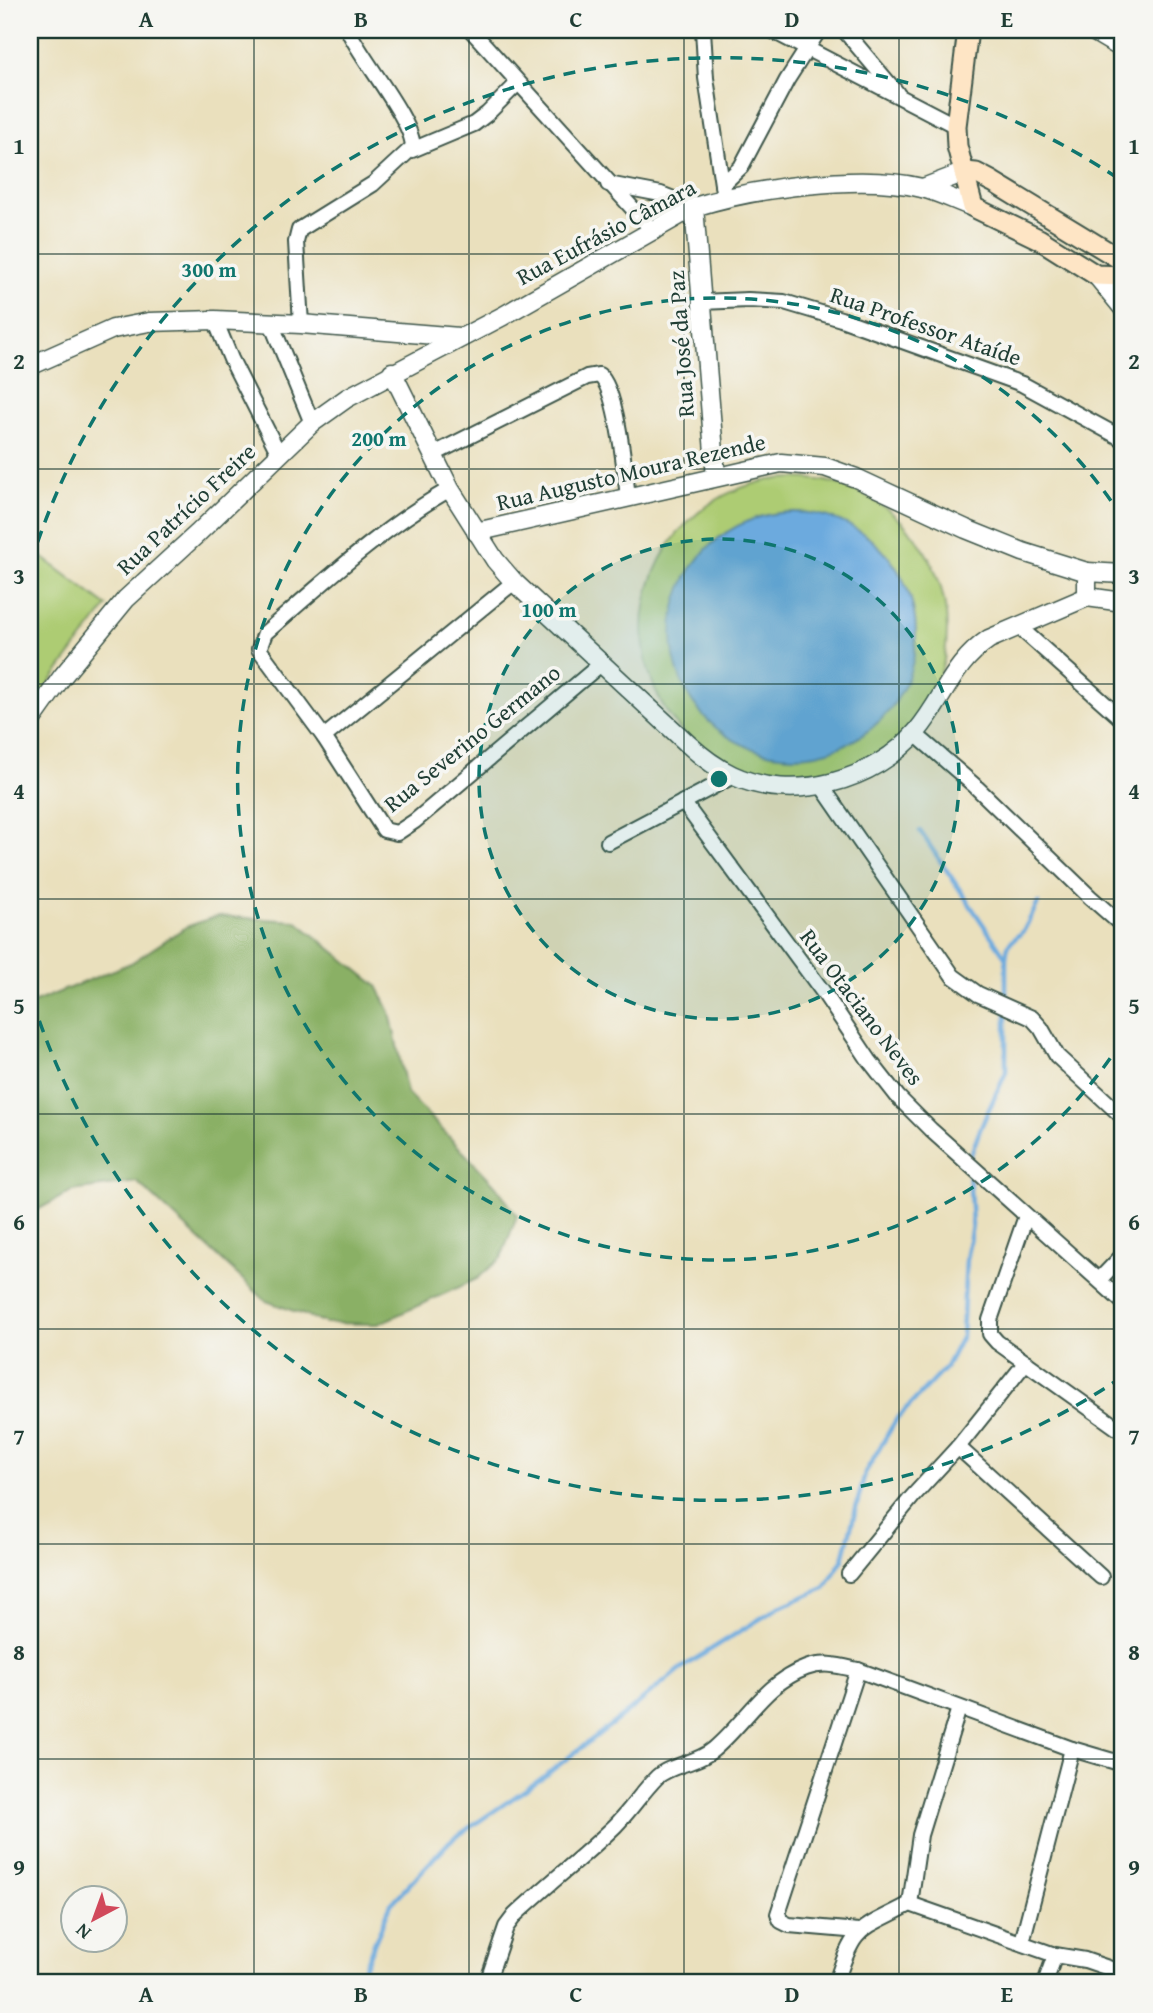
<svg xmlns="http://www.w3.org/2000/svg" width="1153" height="2013" font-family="'Gentium Book Plus',serif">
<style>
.green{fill:#adcc73;stroke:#668454;stroke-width:2}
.forest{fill:#8ab065;stroke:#54764c;stroke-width:2}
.water{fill:#6caade;stroke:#467489;stroke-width:2}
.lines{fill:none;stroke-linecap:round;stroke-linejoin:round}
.stream{stroke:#6caade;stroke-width:4.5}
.minor-casing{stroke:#3d5549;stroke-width:18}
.tertiary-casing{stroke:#3d5549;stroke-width:21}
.secondary-casing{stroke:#3d5549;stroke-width:23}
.minor{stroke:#fff;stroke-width:14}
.tertiary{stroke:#fff;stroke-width:18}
.secondary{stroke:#fee5c5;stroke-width:19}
.grid{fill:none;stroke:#1f3d34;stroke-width:2;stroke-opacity:0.55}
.ring{fill:none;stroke:#0f766e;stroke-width:3.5;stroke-dasharray:12 9}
.labels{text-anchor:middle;stroke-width:7;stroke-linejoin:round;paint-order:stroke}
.street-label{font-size:23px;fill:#1f3d34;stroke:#f6f6f2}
.centre{fill:#0f766e;stroke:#f6f6f2;stroke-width:3.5}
.ring-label{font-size:21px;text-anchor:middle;font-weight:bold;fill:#0f766e;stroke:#f6f6f2;stroke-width:7;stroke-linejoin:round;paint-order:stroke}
.neatline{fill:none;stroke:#1f3d34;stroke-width:2.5}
.grid-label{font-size:23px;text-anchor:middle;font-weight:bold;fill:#1f3d34}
</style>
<rect width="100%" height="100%" fill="#f6f6f2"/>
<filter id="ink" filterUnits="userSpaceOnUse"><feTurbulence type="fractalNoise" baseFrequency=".0143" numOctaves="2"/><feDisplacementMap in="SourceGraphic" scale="14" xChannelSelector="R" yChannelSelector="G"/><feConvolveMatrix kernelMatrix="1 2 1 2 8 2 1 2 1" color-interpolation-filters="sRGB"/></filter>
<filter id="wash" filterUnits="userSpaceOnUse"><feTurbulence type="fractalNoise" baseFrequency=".00686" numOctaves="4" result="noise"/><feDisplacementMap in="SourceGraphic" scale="28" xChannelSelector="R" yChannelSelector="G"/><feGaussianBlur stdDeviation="1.57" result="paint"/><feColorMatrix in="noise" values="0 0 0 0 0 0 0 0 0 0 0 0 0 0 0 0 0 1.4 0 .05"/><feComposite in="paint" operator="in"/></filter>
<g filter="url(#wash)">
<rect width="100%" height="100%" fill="#eae0bd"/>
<g class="green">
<circle cx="795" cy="630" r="152"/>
<polygon points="30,548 107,606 30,709"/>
</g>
<polygon class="forest" points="217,916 296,921 377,986 390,1012 407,1093 497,1187 517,1216 501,1258 477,1279 378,1324 326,1323 266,1301 137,1182 72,1191 30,1214 30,1004 131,963 186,927"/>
<circle class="water" cx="794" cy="634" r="122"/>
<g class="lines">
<g class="stream">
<polyline points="920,831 1006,958 1006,1072 981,1127 970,1157"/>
<polyline points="1006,958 1008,945 1024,930 1038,903"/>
<polyline points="355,1983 360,1977 391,1904 450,1841 538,1781 629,1711 681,1668 779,1607 825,1588 843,1559 865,1473 896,1420 946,1367 962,1336 966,1260 972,1225 969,1170"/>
</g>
</g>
</g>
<g filter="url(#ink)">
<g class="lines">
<defs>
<g id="minor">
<polyline points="471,30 654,232"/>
<polyline points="703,30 706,78 723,191"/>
<polyline points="771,30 956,126"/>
<polyline points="844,30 897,93"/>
<polyline points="412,150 474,124 487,114 518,83"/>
<polyline points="608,184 661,194 694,207"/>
<polyline points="722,185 741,167 787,80 819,30"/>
<polyline points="701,302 748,300 784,302 841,319 1022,384 1123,439"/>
<polyline points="215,320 231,359 279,454"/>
<polyline points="271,323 312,423"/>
<path d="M301 324 296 242 299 230 373 184 413 147C412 119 362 60 348 30"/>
<path d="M434 454 587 377 599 375C617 388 625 473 628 497"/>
<path d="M450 489C382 528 324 582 265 633L259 649 324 737 384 830 397 833 415 821 602 663"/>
<polyline points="1018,626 1123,720"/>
<polyline points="915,734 974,785 1090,897 1123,926"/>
<polyline points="324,737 514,582"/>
<polyline points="821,785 953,976 978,994 1032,1018 1041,1028 1057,1056 1123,1117"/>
<polyline points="683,802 826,996 869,1060 898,1097 931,1130 1123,1302"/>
<polyline points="608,842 733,776"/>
<polyline points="1026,1216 990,1320 990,1334 997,1342 1123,1432"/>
<polyline points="1100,1279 1123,1255"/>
<polyline points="958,1447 1101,1577"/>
<polyline points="849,1574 913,1496 958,1447 1026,1362"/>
<polyline points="858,1670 778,1914 781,1921 789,1925 859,1931"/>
<polyline points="910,1904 920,1835 959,1708"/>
<polyline points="1022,1942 1072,1749"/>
<path d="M487 1983 506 1927 515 1915C548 1884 583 1857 615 1826 630 1811 642 1792 657 1777 671 1764 697 1764 714 1749 746 1722 765 1683 806 1668 824 1661 840 1666 858 1670L1072 1749 1123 1764"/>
<path d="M836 1983C854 1925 859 1931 910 1904L1055 1955 1085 1960 1123 1973"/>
<polyline points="1045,1983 1055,1955"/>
</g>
<g id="tertiary">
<polyline points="1091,30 1123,49"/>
<polyline points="923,188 965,172"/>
<polyline points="694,207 716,477"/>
<polyline points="1096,275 1123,308"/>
<polyline points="30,366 113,329 149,322 215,320 301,324 459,337"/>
<path d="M392 372 450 489 495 560 514 582 688 744C701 756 715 767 732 775 793 804 875 781 917 731 944 699 952 664 989 639L1087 597 1123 602"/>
<polyline points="476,532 754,469 781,463 825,467 856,478 966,529 1023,552 1087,572 1087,597"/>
<polyline points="1087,572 1123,574"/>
<path d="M30 722 62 677 126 599 197 534 312 423 347 398 503 316 694 207C754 188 861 173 922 188 939 192 956 201 973 207"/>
</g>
<g id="secondary">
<polyline points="968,30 956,126 957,146 973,207 1039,239 1096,275 1123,276"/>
<polyline points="965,172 976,173 993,182 1123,261"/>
</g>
</defs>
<use href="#minor" class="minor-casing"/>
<use href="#tertiary" class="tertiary-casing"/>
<use href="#secondary" class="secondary-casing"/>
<use href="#minor" class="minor"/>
<use href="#tertiary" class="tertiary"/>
<use href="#secondary" class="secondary"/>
</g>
</g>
<path class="grid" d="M254 30V1983M469 30V1983M684 30V1983M899 30V1983M30 254H1123M30 469H1123M30 684H1123M30 899H1123M30 1114H1123M30 1329H1123M30 1544H1123M30 1759H1123"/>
<circle cx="719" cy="779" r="240" fill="#0f766e" fill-opacity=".12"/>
<g class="ring">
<circle cx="719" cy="779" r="240"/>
<path d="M1122 1041A481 481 0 1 1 1122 517"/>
<path d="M1122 1377A721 721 0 0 1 31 996M31 562A721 721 0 0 1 1122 181"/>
</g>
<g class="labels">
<g class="street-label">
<text transform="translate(606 232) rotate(-28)" y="8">Rua Eufrásio Câmara</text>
<text transform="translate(926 326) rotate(19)" y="8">Rua Professor Ataíde</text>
<text transform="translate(681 344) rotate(-94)" y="8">Rua José da Paz</text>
<text transform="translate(631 472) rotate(-13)" y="8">Rua Augusto Moura Rezende</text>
<text transform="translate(186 509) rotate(-43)" y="8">Rua Patrício Freire</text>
<text transform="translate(472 738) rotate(-39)" y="8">Rua Severino Germano</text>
<text transform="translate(862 1007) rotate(53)" y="8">Rua Otaciano Neves</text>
</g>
</g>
<circle cx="719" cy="779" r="10" class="centre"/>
<g class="ring-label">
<text x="209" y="277">300 m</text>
<text x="379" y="446">200 m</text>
<text x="549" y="617">100 m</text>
</g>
<rect width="1153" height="2013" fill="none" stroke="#f6f6f2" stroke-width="77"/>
<g transform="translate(94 1919) rotate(221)"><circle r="33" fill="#f6f6f2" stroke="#a0aca6" stroke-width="2"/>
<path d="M0-5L12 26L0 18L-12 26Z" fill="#d1495b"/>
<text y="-10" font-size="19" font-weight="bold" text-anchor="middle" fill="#1f3d34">N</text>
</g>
<rect x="38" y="38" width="1076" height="1936" class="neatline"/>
<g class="grid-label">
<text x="146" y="27">A</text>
<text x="361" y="27">B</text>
<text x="576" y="27">C</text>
<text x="792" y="27">D</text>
<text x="1007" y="27">E</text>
<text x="19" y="154">1</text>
<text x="1134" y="154">1</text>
<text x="19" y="369">2</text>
<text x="1134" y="369">2</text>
<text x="19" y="584">3</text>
<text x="1134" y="584">3</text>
<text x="19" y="799">4</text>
<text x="1134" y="799">4</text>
<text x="19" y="1014">5</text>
<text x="1134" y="1014">5</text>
<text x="19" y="1230">6</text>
<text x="1134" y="1230">6</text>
<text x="19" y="1445">7</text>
<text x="1134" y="1445">7</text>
<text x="19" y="1660">8</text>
<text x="1134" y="1660">8</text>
<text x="19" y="1875">9</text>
<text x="1134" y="1875">9</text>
<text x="146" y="2002">A</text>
<text x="361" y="2002">B</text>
<text x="576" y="2002">C</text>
<text x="792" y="2002">D</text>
<text x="1007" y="2002">E</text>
</g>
</svg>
